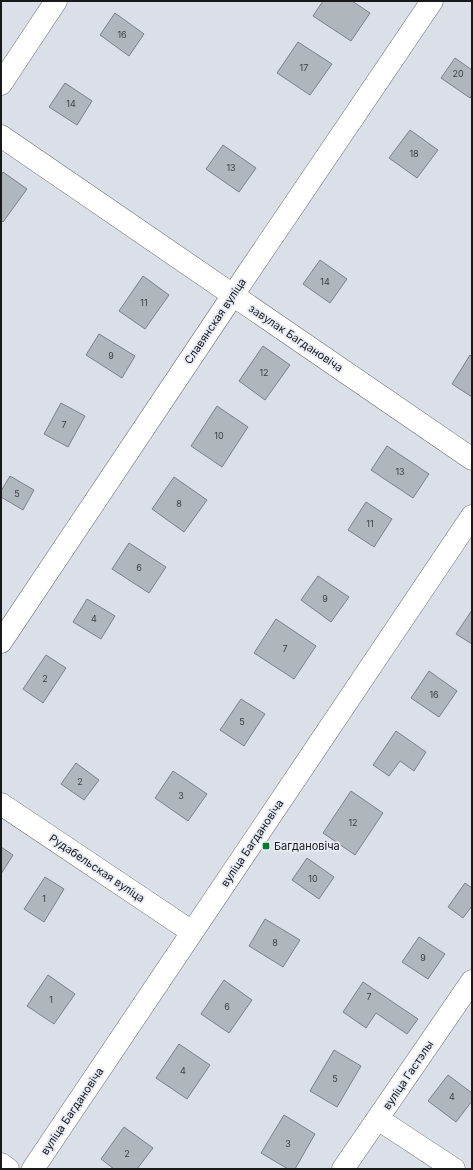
<svg xmlns="http://www.w3.org/2000/svg" width="473" height="1170" font-family="Inter,sans-serif">
<style>
.building{fill:#afb6bc;stroke:#7b8287}
.lines{fill:none;stroke-linecap:round;stroke-linejoin:round}
.minor-casing{stroke:#696d74;stroke-width:23}
.minor{stroke:#fff;stroke-width:22}
.poi-dot{fill:#067b31;stroke:#e8ecf4;stroke-width:1.5}
.labels{text-anchor:middle;stroke-width:3.5;stroke-linejoin:round;paint-order:stroke}
.number-label{font-size:9px;fill:#3d4043}
.street-label{font-size:11px;fill:#17191b;stroke:#e8ecf4}
.poi-label{font-size:11px;fill:#17191b;stroke:#e8ecf4;text-anchor:start}
</style>
<rect width="100%" height="100%" fill="#dbdfe7"/>
<g class="building">
<polygon points="323,1 352,1 370,13 351,41 313,16"/>
<polygon points="115,13 144,34 129,56 100,35"/>
<polygon points="298,42 332,64 310,95 277,73"/>
<polygon points="455,58 472,70 472,95 470,98 441,78"/>
<polygon points="65,83 92,101 77,125 49,107"/>
<polygon points="410,130 438,150 417,178 389,158"/>
<polygon points="223,145 256,168 239,192 206,169"/>
<polygon points="3,172 27,189 3,222 1,220 1,175"/>
<polygon points="320,260 347,279 330,303 303,284"/>
<polygon points="143,276 169,295 145,329 119,311"/>
<polygon points="99,334 135,356 122,378 86,355"/>
<polygon points="263,346 290,365 265,400 239,381"/>
<polygon points="470,355 472,357 472,397 452,384"/>
<polygon points="61,403 85,416 68,447 44,434"/>
<polygon points="217,406 248,427 222,467 191,446"/>
<polygon points="387,446 429,474 413,498 371,470"/>
<polygon points="10,476 34,490 23,510 1,497 1,491"/>
<polygon points="174,477 207,500 184,532 152,509"/>
<polygon points="366,502 392,519 374,547 348,530"/>
<polygon points="129,543 166,567 149,593 112,569"/>
<polygon points="318,576 349,597 331,622 301,600"/>
<polygon points="87,599 115,616 101,639 73,622"/>
<polygon points="472,610 472,644 456,634"/>
<polygon points="276,619 316,646 294,679 254,653"/>
<polygon points="46,655 66,668 43,703 23,689"/>
<polygon points="429,671 457,691 439,717 411,698"/>
<polygon points="241,699 265,714 244,746 220,730"/>
<polygon points="396,731 426,752 414,771 400,761 389,776 373,765"/>
<polygon points="76,763 99,780 84,800 61,784"/>
<polygon points="173,771 207,794 188,821 155,798"/>
<polygon points="351,791 383,813 355,855 323,833"/>
<polygon points="1,847 13,855 1,874"/>
<polygon points="307,858 334,877 319,899 292,880"/>
<polygon points="45,877 64,889 44,922 24,909"/>
<polygon points="465,883 472,888 472,906 463,918 448,907"/>
<polygon points="265,919 300,940 283,967 249,946"/>
<polygon points="419,937 445,954 428,979 402,962"/>
<polygon points="48,975 75,994 54,1024 27,1006"/>
<polygon points="224,980 252,1000 229,1033 201,1014"/>
<polygon points="363,982 418,1019 407,1034 376,1013 366,1028 343,1012"/>
<polygon points="179,1044 210,1065 187,1099 156,1078"/>
<polygon points="334,1050 361,1066 337,1107 310,1091"/>
<polygon points="448,1075 472,1093 472,1101 456,1122 428,1101"/>
<polygon points="284,1115 315,1134 295,1169 288,1169 261,1153"/>
<polygon points="124,1127 153,1148 137,1169 114,1169 101,1159"/>
</g>
<g class="lines">
<defs>
<g id="minor">
<polyline points="1,84 56,1"/>
<polyline points="1,136 472,459"/>
<polyline points="1,642 233,295 432,1"/>
<polyline points="1,804 192,932"/>
<polyline points="378,1119 454,1169"/>
<polyline points="1,1164 8,1169"/>
<polyline points="33,1169 472,516"/>
<polyline points="343,1169 472,981"/>
</g>
</defs>
<use href="#minor" class="minor-casing"/>
<use href="#minor" class="minor"/>
</g>
<rect class="poi-dot" x="262" y="842" width="8" height="8" rx="2"/>
<g class="labels">
<g class="number-label">
<text x="122" y="38">16</text>
<text x="304" y="71">17</text>
<text x="458" y="77">20</text>
<text x="71" y="107">14</text>
<text x="414" y="157">18</text>
<text x="231" y="171">13</text>
<text x="325" y="285">14</text>
<text x="144" y="306">11</text>
<text x="111" y="359">9</text>
<text x="264" y="376">12</text>
<text x="64" y="428">7</text>
<text x="219" y="439">10</text>
<text x="400" y="475">13</text>
<text x="17" y="497">5</text>
<text x="179" y="507">8</text>
<text x="370" y="527">11</text>
<text x="139" y="571">6</text>
<text x="325" y="602">9</text>
<text x="94" y="622">4</text>
<text x="285" y="652">7</text>
<text x="45" y="682">2</text>
<text x="434" y="698">16</text>
<text x="242" y="725">5</text>
<text x="80" y="785">2</text>
<text x="181" y="799">3</text>
<text x="353" y="826">12</text>
<text x="313" y="882">10</text>
<text x="44" y="902">1</text>
<text x="275" y="946">8</text>
<text x="423" y="961">9</text>
<text x="369" y="1000">7</text>
<text x="51" y="1003">1</text>
<text x="227" y="1010">6</text>
<text x="183" y="1074">4</text>
<text x="335" y="1082">5</text>
<text x="452" y="1100">4</text>
<text x="288" y="1147">3</text>
<text x="127" y="1157">2</text>
</g>
<g class="street-label">
<text transform="translate(215 321) rotate(-56)" y="4">Славянская вуліца</text>
<text transform="translate(296 338) rotate(34)" y="4">завулак Багдановіча</text>
<text transform="translate(252 843) rotate(-56)" y="4">вуліца Багдановіча</text>
<text transform="translate(97 868) rotate(34)" y="4">Рудабельская вуліца</text>
<text transform="translate(408 1075) rotate(-56)" y="4">вуліца Гастэлы</text>
<text transform="translate(72 1111) rotate(-56)" y="4">вуліца Багдановіча</text>
</g>
<g class="poi-label">
<text x="274" y="850">Багдановіча</text>
</g>
</g>
<rect width="473" height="1170" fill="none" stroke="#17191b" stroke-width="4"/>
</svg>
